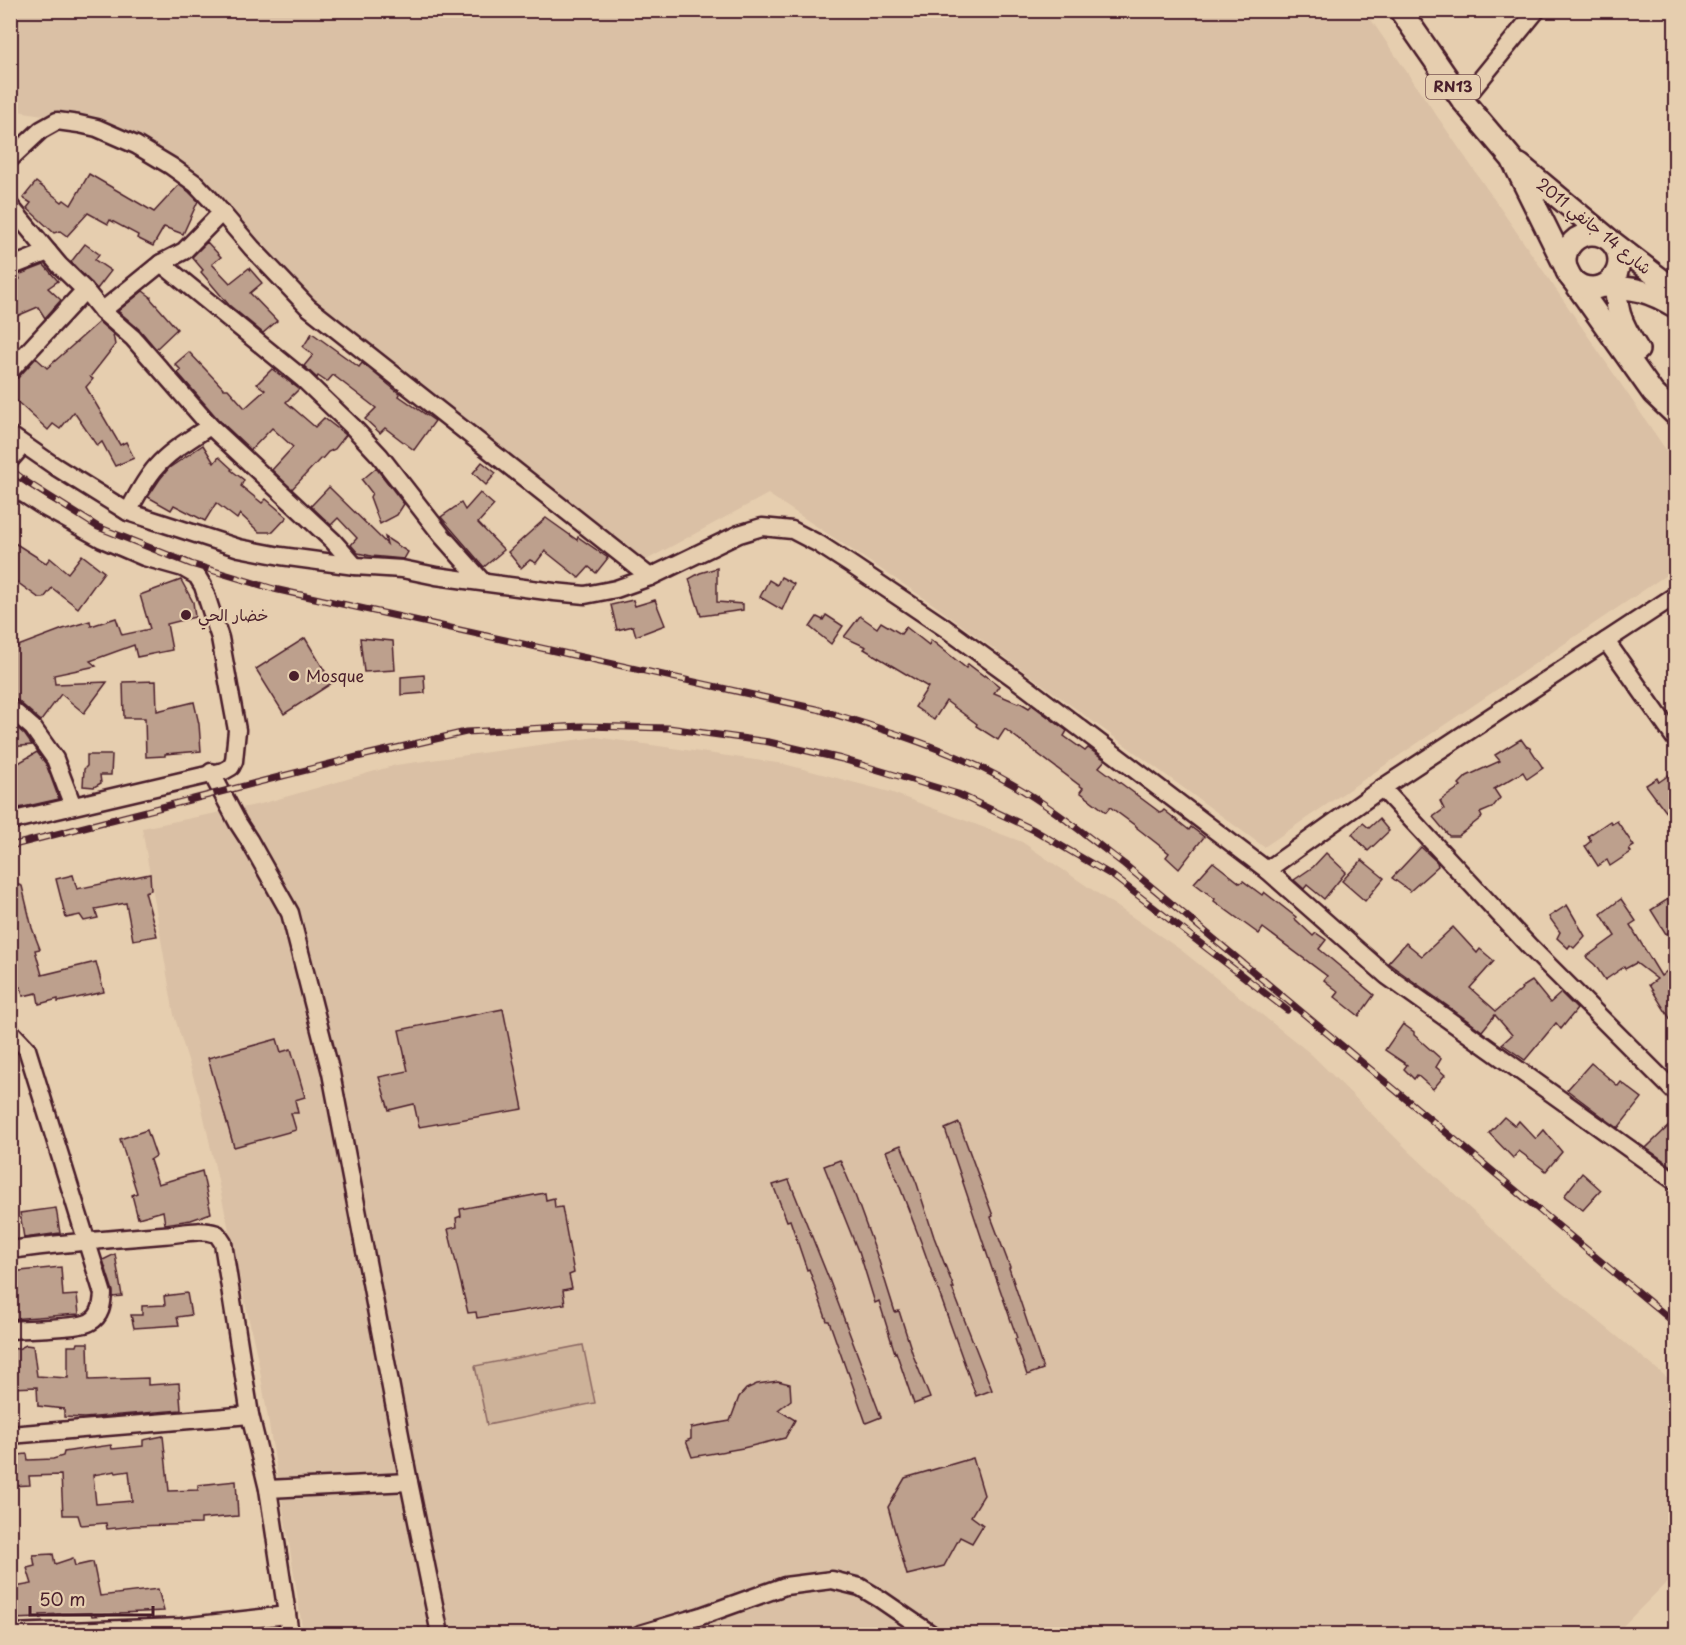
<svg xmlns="http://www.w3.org/2000/svg" width="1686" height="1645" font-family="'Playpen Sans','Playpen Sans Arabic',sans-serif">
<style>
.built{fill:#dac0a5}
.green{fill:#cdb299;stroke:#8c6862;stroke-width:1.5}
.building{fill:#bda08d;stroke:#4a1f2b;stroke-width:1.5;fill-rule:evenodd}
.lines{fill:none;stroke-linecap:round;stroke-linejoin:round}
.minor-casing{stroke:#4a1f2b;stroke-width:21}
.major-casing{stroke:#4a1f2b;stroke-width:26}
.minor{stroke:#e6ceaf;stroke-width:16}
.major{stroke:#e6ceaf;stroke-width:21}
.rail-casing{stroke:#4a1f2b;stroke-width:7}
.rail{stroke:#e6ceaf;stroke-width:4.5;stroke-dasharray:14;stroke-linecap:butt}
.poi-dot{fill:#4a1f2b;stroke:#e6ceaf;stroke-width:2}
.labels{text-anchor:middle;stroke-width:4.5;stroke-linejoin:round;paint-order:stroke}
.shield{fill:#e6ceaf;stroke:#795453;stroke-width:1.5}
.shield-label{font-size:15px;font-weight:bold;fill:#4a1f2b}
.street-label{font-size:16px;fill:#4a1f2b;stroke:#e6ceaf}
.poi-label{font-size:16px;fill:#4a1f2b;stroke:#e6ceaf;text-anchor:start}
</style>
<rect width="100%" height="100%" fill="#e6ceaf"/>
<filter id="ink" filterUnits="userSpaceOnUse"><feTurbulence type="fractalNoise" baseFrequency=".0167" numOctaves="2"/><feDisplacementMap in="SourceGraphic" scale="12" xChannelSelector="R" yChannelSelector="G"/><feConvolveMatrix kernelMatrix="1 2 1 2 8 2 1 2 1" color-interpolation-filters="sRGB"/></filter>
<g filter="url(#ink)">
<g class="built">
<polygon points="10,11 1365,11 1675,463 1675,569 1264,847 930,602 768,494 639,564 317,305 201,180 113,126 11,110"/>
<polygon points="596,737 784,764 890,792 1022,842 1181,950 1311,1054 1409,1151 1529,1264 1675,1384 1675,1574 1615,1634 303,1634 295,1580 259,1365 199,1095 174,1015 142,828 261,804 396,765"/>
</g>
<polygon class="green" points="583,1345 595,1403 487,1425 475,1366"/>
<g class="building">
<polygon points="89,174 154,212 179,185 189,192 198,201 183,234 164,227 153,246 137,238 138,235 110,220 108,224 88,213 67,236 60,231 54,233 27,208 31,203 23,198 36,182 62,202 64,200 71,205"/>
<polygon points="207,242 221,257 212,264 230,283 249,268 262,283 250,293 277,321 263,333 229,305 201,272 203,270 192,257"/>
<polygon points="85,244 99,254 95,260 111,271 97,289 71,262"/>
<polygon points="44,265 58,281 48,288 61,300 45,318 38,307 10,319 10,284 20,279 18,275"/>
<polygon points="143,291 151,297 150,298 177,329 156,349 140,330 118,311"/>
<polygon points="99,322 113,334 115,345 90,377 93,379 86,387 120,445 126,442 134,458 115,466 102,442 97,446 74,412 60,429 53,424 48,430 10,395 10,382 18,378 36,358 47,368"/>
<polygon points="312,333 359,367 362,363 389,385 400,394 399,396 435,421 414,450 385,428 380,433 365,419 376,408 333,375 327,382 318,376 317,378 304,366 313,355 303,347"/>
<polygon points="189,352 224,389 228,389 245,408 265,390 257,384 272,369 299,389 286,402 315,427 324,418 346,435 335,449 328,452 322,459 321,458 292,489 272,470 293,447 272,428 251,450 218,419 178,373 181,370 175,364"/>
<polygon points="203,445 214,463 219,457 232,469 231,470 244,480 241,486 262,503 266,499 287,517 273,532 259,532 240,514 237,519 216,503 205,521 174,505 171,510 148,497 160,479 169,468"/>
<polygon points="482,462 496,473 486,485 473,473"/>
<polygon points="376,468 404,504 397,515 380,524 370,497 372,493 362,480"/>
<polygon points="329,487 387,544 385,537 408,552 404,559 371,556 358,553 351,545 357,538 338,518 331,525 311,506"/>
<polygon points="480,493 494,505 478,523 504,550 484,567 441,517 461,503 465,510"/>
<polygon points="546,518 577,540 578,537 608,558 596,573 589,567 579,578 545,551 536,563 530,560 521,568 508,552"/>
<polygon points="10,540 46,563 50,558 68,573 82,555 104,572 78,608 52,588 44,598 39,598 10,577"/>
<polygon points="717,568 717,602 743,604 743,610 701,616 689,579 700,573"/>
<polygon points="781,577 794,584 782,610 760,597 769,580 777,585"/>
<polygon points="181,580 193,602 195,617 167,624 172,650 137,657 134,645 90,661 96,666 54,675 55,684 107,682 84,713 61,694 41,721 17,700 10,698 10,649 63,629 90,621 91,626 116,618 122,635 150,629 140,595"/>
<polygon points="633,600 635,606 655,600 665,625 636,636 633,626 617,630 611,605"/>
<polygon points="826,615 843,626 831,644 810,627 817,617 823,620"/>
<polygon points="860,616 877,628 881,622 901,634 906,627 929,645 931,640 966,668 968,664 984,676 985,675 999,686 994,693 1018,703 1019,702 1029,708 1032,705 1067,731 1064,736 1085,751 1088,748 1105,760 1099,767 1161,813 1164,810 1189,830 1191,827 1204,837 1179,869 1166,857 1169,853 1137,828 1137,827 1110,807 1106,812 1080,792 1083,788 1005,729 998,740 976,726 977,724 946,701 934,720 915,707 928,687 864,649 866,647 844,637"/>
<polygon points="305,638 332,683 284,714 256,669"/>
<polygon points="360,638 393,641 395,670 364,672"/>
<polygon points="424,675 425,693 401,695 401,677"/>
<polygon points="156,681 157,711 194,702 199,724 201,751 165,754 165,756 146,757 145,718 124,718 123,682"/>
<polygon points="15,726 25,735 32,745 10,747 10,730"/>
<polygon points="1521,739 1526,746 1530,748 1543,768 1527,779 1523,772 1494,789 1500,798 1492,808 1480,813 1482,817 1458,836 1449,836 1433,817 1444,809 1440,801 1461,786 1459,784 1467,776 1500,761 1495,755"/>
<polygon points="37,752 46,764 59,799 19,808 14,793 10,796 10,768"/>
<polygon points="87,755 112,755 111,775 100,775 101,783 94,787 83,786 84,769 87,766"/>
<polygon points="1676,770 1676,825 1646,785 1657,778 1659,782"/>
<polygon points="1379,819 1389,831 1368,851 1352,834 1363,823 1369,828"/>
<polygon points="1610,821 1612,824 1617,821 1634,846 1629,849 1631,852 1610,866 1607,860 1598,866 1585,846 1591,841 1588,836"/>
<polygon points="1421,847 1437,862 1438,866 1410,891 1392,878"/>
<polygon points="1326,853 1346,872 1324,899 1307,885 1304,889 1294,880 1313,867"/>
<polygon points="1362,860 1384,878 1365,901 1342,881"/>
<polygon points="1213,862 1240,883 1243,881 1262,895 1264,892 1296,917 1295,919 1313,936 1316,933 1326,940 1319,949 1374,995 1359,1016 1335,997 1339,992 1324,980 1327,976 1263,928 1259,934 1214,901 1215,899 1194,883"/>
<polygon points="150,874 151,890 145,892 157,936 133,940 126,903 95,909 98,918 84,921 80,915 66,918 56,879 73,875 77,889"/>
<polygon points="10,882 22,886 32,928 40,949 35,950 42,975 96,962 104,992 58,1002 58,999 39,1004 37,993 23,996 21,987 17,988 10,961"/>
<polygon points="1676,894 1676,928 1666,934 1651,910"/>
<polygon points="1621,899 1636,921 1630,925 1661,976 1668,970 1676,980 1676,1028 1649,985 1657,979 1636,963 1625,969 1624,967 1605,980 1595,965 1586,957 1615,936 1601,914"/>
<polygon points="1567,905 1585,936 1574,948 1570,945 1568,948 1557,938 1560,932 1549,917"/>
<polygon points="1453,927 1477,953 1480,949 1494,961 1470,988 1496,1011 1522,989 1521,988 1532,981 1550,1003 1561,993 1577,1009 1561,1029 1556,1023 1525,1060 1502,1044 1512,1035 1495,1015 1482,1031 1388,963 1406,943 1422,956"/>
<polygon points="503,1009 523,1109 419,1127 414,1104 389,1110 379,1077 408,1071 399,1030"/>
<polygon points="1403,1024 1414,1032 1414,1035 1441,1059 1436,1067 1445,1075 1433,1089 1417,1075 1414,1079 1404,1069 1407,1065 1385,1050"/>
<polygon points="277,1039 281,1052 291,1049 305,1097 295,1100 298,1113 291,1113 296,1130 234,1147 208,1058"/>
<polygon points="1591,1063 1618,1086 1621,1082 1642,1098 1618,1128 1567,1090"/>
<polygon points="1504,1117 1515,1126 1519,1121 1536,1139 1544,1130 1562,1152 1546,1171 1519,1151 1513,1158 1489,1133"/>
<polygon points="1676,1119 1676,1169 1646,1148"/>
<polygon points="959,1123 993,1216 991,1217 1010,1267 1009,1268 1043,1369 1027,1375 1015,1339 1017,1338 994,1272 993,1272 945,1129"/>
<polygon points="147,1130 156,1156 150,1160 158,1184 202,1171 211,1213 191,1220 165,1224 163,1211 138,1218 132,1195 137,1193 120,1139"/>
<polygon points="901,1145 917,1184 934,1237 954,1288 952,1288 992,1390 976,1396 921,1242 886,1151"/>
<polygon points="840,1160 855,1195 878,1258 895,1312 899,1311 913,1355 930,1398 914,1404 896,1352 895,1353 879,1301 875,1303 859,1251 858,1251 824,1166"/>
<polygon points="1582,1173 1601,1190 1583,1210 1564,1196"/>
<polygon points="789,1180 829,1279 881,1417 866,1423 848,1372 847,1372 829,1321 827,1321 809,1269 807,1270 790,1220 787,1221 773,1185"/>
<polygon points="545,1193 546,1200 554,1198 555,1208 562,1207 574,1273 569,1275 572,1288 563,1290 565,1304 477,1318 476,1312 468,1313 448,1229 457,1227 456,1218 461,1216 460,1209"/>
<polygon points="56,1208 60,1233 24,1238 20,1213"/>
<polygon points="115,1254 122,1296 113,1297 113,1291 103,1260"/>
<polygon points="61,1267 63,1296 77,1295 79,1314 10,1319 10,1272"/>
<polygon points="187,1293 191,1315 177,1317 179,1325 134,1328 131,1315 142,1315 142,1306 165,1305 164,1296"/>
<polygon points="78,1343 88,1343 89,1380 148,1378 148,1385 179,1383 181,1410 84,1418 64,1417 64,1409 38,1406 37,1387 10,1388 10,1348 18,1349 26,1345 33,1346 37,1376 68,1378 68,1346 77,1346"/>
<polygon points="778,1381 790,1384 791,1400 778,1410 795,1420 785,1438 743,1448 692,1457 686,1441 691,1439 691,1428 730,1421 739,1397 746,1389 757,1384"/>
<path d="M163 1436 169 1491 198 1490V1485L236 1481 238 1516 201 1519V1524L135 1526 107 1529 106 1523 81 1525 78 1515H63L61 1475 29 1476 30 1485 10 1486V1458L16 1457 18 1455 27 1454 28 1460 53 1459 63 1456 64 1452 90 1448 111 1445 112 1449 143 1446V1440ZM115 1471 116 1473 129 1471 132 1501 96 1504 93 1475Z"/>
<polygon points="973,1458 984,1495 971,1516 983,1525 972,1543 960,1537 944,1566 907,1575 888,1507 905,1478"/>
<polygon points="53,1554 55,1564 73,1558 75,1566 93,1562 100,1596 158,1589 164,1611 120,1613 120,1614 92,1616 91,1613 40,1615 41,1618 10,1619 10,1588 32,1584 27,1568 35,1566 33,1555"/>
</g>
<g class="lines">
<defs>
<g id="minor">
<polyline points="1463,101 1537,10"/>
<polyline points="10,159 41,130 57,121 79,124 97,128 136,145 171,166 196,184 211,200 252,248 308,307 650,577"/>
<polyline points="10,206 59,265 85,290 102,311 133,338 210,426 333,541 355,566"/>
<polyline points="161,263 303,379 352,426 380,456 443,537 482,581"/>
<polyline points="10,267 48,252"/>
<polyline points="102,311 161,263 184,251 222,212"/>
<polyline points="10,371 85,290"/>
<polyline points="10,435 56,467 128,512 239,548 281,556 355,566 402,569 436,576 554,592 585,595 616,589 650,577 739,534 762,527 792,530 819,544 850,564 945,628 1018,681 1267,870 1387,976 1676,1182"/>
<polyline points="10,460 23,445"/>
<polyline points="10,485 44,507 102,539 144,557 183,568 197,576 203,586 220,638 237,730 234,761 231,767 224,771 10,821"/>
<path d="M128 512C136 497 144 481 156 467 171 450 191 439 210 426"/>
<polyline points="1606,641 1676,740"/>
<polyline points="10,708 33,728 55,759 73,806"/>
<polyline points="211,772 238,823 249,840 290,913 331,1073 409,1482 440,1634"/>
<polyline points="1382,788 1529,946 1676,1093"/>
<polyline points="1267,870 1382,788 1676,595"/>
<path d="M10 1031 27 1049 103 1294C102 1305 101 1316 90 1322 81 1328 25 1329 10 1330"/>
<path d="M10 1250C61 1243 111 1239 162 1235 181 1234 198 1228 217 1234L223 1243 250 1415 268 1489 290 1634"/>
<polyline points="10,1435 250,1415"/>
<polyline points="268,1489 409,1482"/>
<polyline points="10,1633 181,1627 287,1615"/>
<polyline points="640,1634 701,1616 785,1586 832,1580 860,1587 880,1599 931,1634"/>
</g>
<g id="major">
<polyline points="1400,10 1463,101 1512,159 1570,276 1653,393 1676,415"/>
<polyline points="1520,165 1611,241 1676,291"/>
<circle cx="1592" cy="261" r="27"/>
<path d="M1616 274C1615 309 1619 321 1638 350"/>
<path d="M1603 286C1634 288 1648 290 1676 307"/>
</g>
</defs>
<use href="#minor" class="minor-casing"/>
<use href="#major" class="major-casing"/>
<use href="#minor" class="minor"/>
<use href="#major" class="major"/>
<defs>
<g id="rail">
<path d="M10 469 28 483 98 527 191 564 274 589 817 709C883 729 951 749 1012 784 1052 807 1087 836 1124 864L1676 1324"/>
<polyline points="10,846 357,757 466,732 582,726 669,728 769,742 842,759 958,794 1034,830 1113,876 1287,1010"/>
</g>
</defs>
<use href="#rail" class="rail-casing"/>
<use href="#rail" class="rail"/>
</g>
</g>
<g class="poi-dot">
<circle cx="186" cy="615" r="6"/>
<circle cx="294" cy="676" r="6"/>
</g>
<g class="labels">
<rect class="shield" x="1426" y="75" width="54" height="24" rx="4.5"/>
<g class="shield-label">
<text x="1453" y="92">RN13</text>
</g>
<g class="street-label">
<text transform="translate(1594 226) rotate(39)" y="6">شارع 14 جانفي 2011</text>
</g>
<g class="poi-label">
<text x="198" y="621">خضار الحي</text>
<text x="306" y="682">Mosque</text>
</g>
</g>
<rect width="1686" height="1645" fill="none" stroke="#e6ceaf" stroke-width="36"/>
<rect x="18" y="18" width="1650" height="1609" fill="none" stroke="#4a1f2b" stroke-width="2" filter="url(#ink)"/>
<path d="M30 1606v9h123v-9" fill="none" stroke="#4a1f2b" stroke-width="3"/>
<text x="39" y="1606" font-size="18" fill="#4a1f2b" stroke="#e6ceaf" stroke-width="4.5" paint-order="stroke">50 m</text>
</svg>
